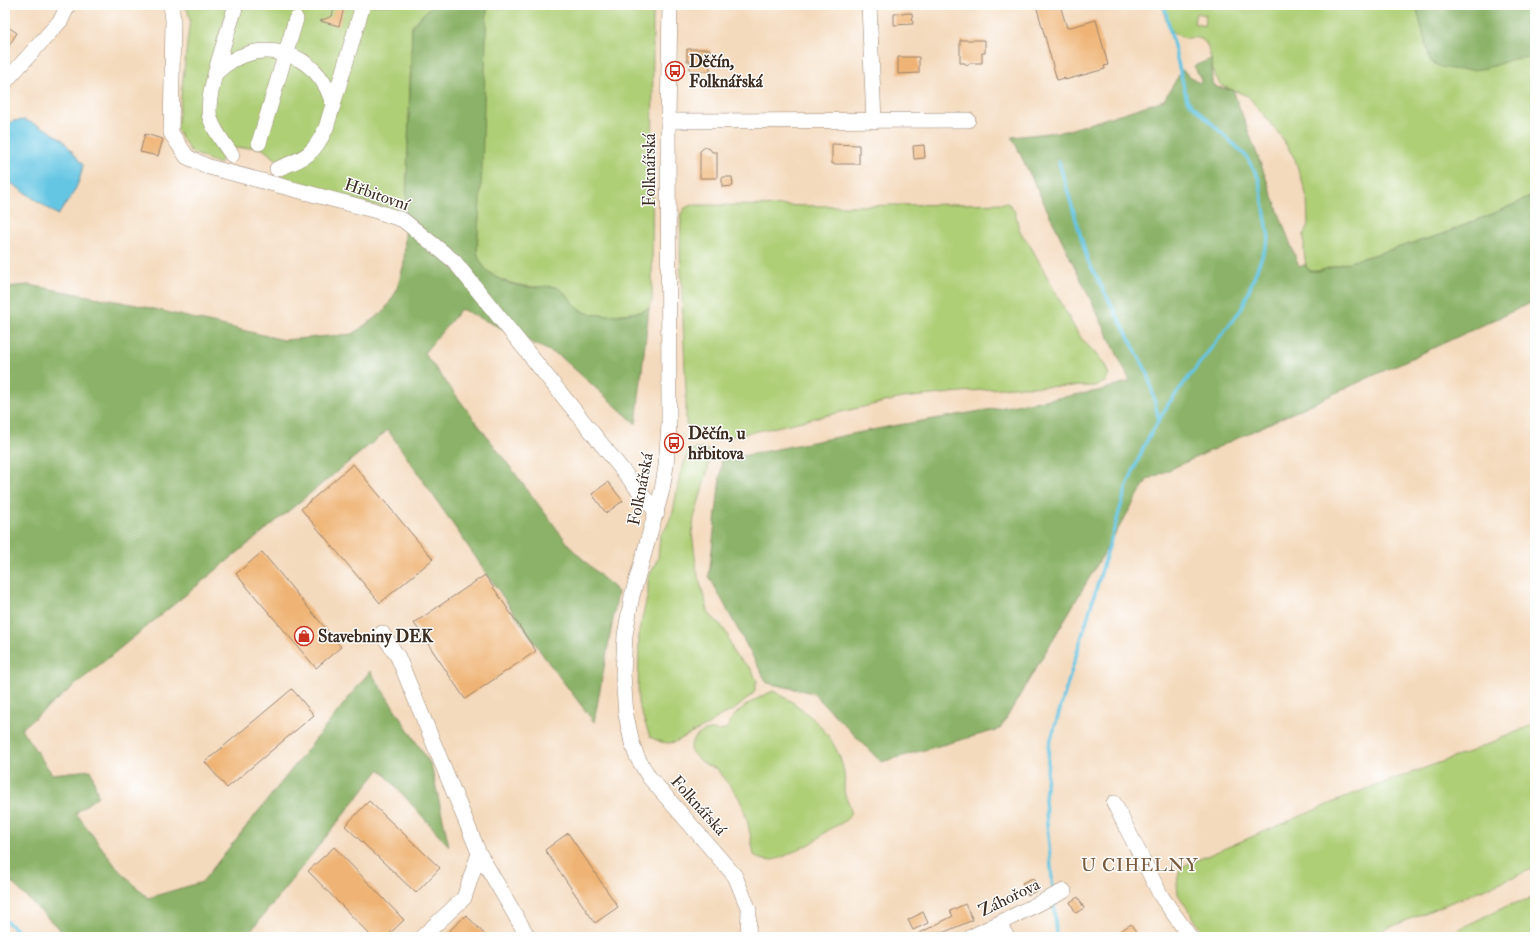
<svg xmlns="http://www.w3.org/2000/svg" width="1540" height="942" font-family="'IM FELL Double Pica',serif">
<style>
.green{fill:#afcf77;stroke:#757c4a;fill-rule:evenodd}
.forest{fill:#8bb268;stroke:#636e43}
.water{fill:#65c6e3;stroke:#507880}
.lines{fill:none;stroke-linecap:round;stroke-linejoin:round}
.stream{stroke:#65c6e3;stroke-width:3.5}
.building{fill:#efb474}
.minor-casing{stroke:#98826e;stroke-width:16}
.minor{stroke:#fff;stroke-width:15}
.labels{text-anchor:middle;stroke-width:3;stroke-linejoin:round;paint-order:stroke}
.poi-label{font-size:17px;font-weight:bold;fill:#3b2a1e;stroke:#fff;text-anchor:start}
.street-label{font-size:17px;fill:#3b2a1e;stroke:#fff}
.neighbourhood-label{font-size:18px;letter-spacing:1px;fill:#7a5a3c;stroke:#fff}
</style>
<rect width="100%" height="100%" fill="#fff"/>
<filter id="ink" filterUnits="userSpaceOnUse"><feTurbulence type="fractalNoise" baseFrequency=".025" numOctaves="2"/><feDisplacementMap in="SourceGraphic" scale="8" xChannelSelector="R" yChannelSelector="G"/><feConvolveMatrix kernelMatrix="1 2 1 2 8 2 1 2 1" color-interpolation-filters="sRGB"/></filter>
<filter id="wash" filterUnits="userSpaceOnUse"><feTurbulence type="fractalNoise" baseFrequency=".012" numOctaves="4" result="noise"/><feDisplacementMap in="SourceGraphic" scale="16" xChannelSelector="R" yChannelSelector="G"/><feGaussianBlur stdDeviation="0.9" result="paint"/><feColorMatrix in="noise" values="0 0 0 0 0 0 0 0 0 0 0 0 0 0 0 0 0 1.4 0 .05"/><feComposite in="paint" operator="in"/></filter>
<g filter="url(#wash)">
<rect width="100%" height="100%" fill="#f4dabd"/>
<g class="green">
<polygon points="186,5 432,5 412,26 406,214 284,180 283,169 281,163 263,149 254,147 230,149 226,153 219,164 191,152 177,130 190,19"/>
<path d="M487 5H653L652 300 649 308 644 311C629 313 598 319 584 312 574 307 566 296 558 288L555 287C532 289 486 284 478 258 476 251 477 243 477 236Z"/>
<path d="M1164 5H1418L1417 10 1430 60C1441 62 1472 70 1482 68 1498 66 1520 49 1535 62V195L1492 214 1440 235 1319 271H1311L1306 267 1304 251V234L1308 225 1307 197 1295 159 1280 135 1248 96 1222 86C1218 81 1214 74 1212 67 1211 60 1209 46 1204 41 1199 36 1192 38 1186 38 1169 35 1163 19 1164 5ZM1196 13 1206 15 1204 26 1194 23Z"/>
<path d="M1007 203C1019 210 1015 222 1021 233 1023 236 1026 240 1029 243L1074 327 1081 338 1104 363 1109 375 1105 382 1095 386 1011 387 902 398 763 430 732 436 700 437 686 424V392L680 250 681 218V214L685 208 692 205 850 206Z"/>
<polygon points="697,449 707,449 710,456 708,469 694,518 692,533 697,572 709,614 720,624 727,634 734,654 751,669 757,681 754,693 734,710 720,716 708,725 675,742 669,743 661,742 650,737 638,703 639,631 648,594 648,579 658,558 660,536 667,526 673,512 680,474 689,450"/>
<path d="M773 691C805 707 838 736 844 773 845 779 844 785 844 791 845 799 853 807 850 814 846 824 835 825 827 831 822 834 819 838 815 841 810 845 804 846 799 849 784 856 769 867 754 855 750 835 748 816 739 798 733 787 722 779 717 768 708 769 696 757 690 750 691 740 700 730 711 730 716 730 721 732 726 729 729 726 729 722 732 718 743 705 758 698 773 691Z"/>
<polygon points="1535,724 1535,868 1366,937 1206,937 1178,894 1177,883 1179,872 1183,866 1353,794 1469,752"/>
<polygon points="1535,897 1535,937 1442,937 1507,906"/>
</g>
<g class="forest">
<path d="M432 5H487L482 168 477 250C478 255 479 260 482 264 490 278 512 286 528 287 536 288 547 285 555 287 565 289 571 302 578 308 581 311 587 313 591 314 605 316 637 315 649 308L636 424 560 356 461 309 424 353 572 549 618 592 594 722 545 658 388 430 21 729 52 774 91 770 98 796 76 813 117 868 148 898 202 882 370 671 431 765 449 846 380 769 246 937H67L5 876V287L29 285 137 305 284 340 353 334 384 311 396 292 404 264 412 26Z"/>
<path d="M1418 5H1535V59C1514 54 1500 66 1481 69 1465 71 1442 71 1430 61L1417 10Z"/>
<polygon points="1211,59 1212,68 1212,83 1216,87 1233,90 1299,267 1306,264 1306,267 1311,271 1319,271 1440,235 1492,214 1535,195 1535,301 1147,480 1000,729 881,762 813,693 767,683 709,576 722,460 887,427 1098,391 1130,381 1012,137 1066,131 1164,100 1182,70 1199,83 1201,82 1201,79 1194,66"/>
</g>
<path class="water" d="M25 120 46 129 62 139 83 165C79 188 71 197 58 215L5 179V127L13 121Z"/>
<g class="lines">
<g class="stream">
<polyline points="1059,162 1088,261 1148,374 1159,420"/>
<polyline points="1053,890 1045,801 1049,746 1127,486 1145,444 1169,403 1242,308 1269,238 1259,179 1246,156 1187,100 1164,5"/>
<polyline points="1054,900 1056,937"/>
<polyline points="5,920 24,937"/>
</g>
</g>
<g id="blocks">
<g class="building">
<polygon points="335,5 345,5 339,26 320,21 332,16"/>
<polygon points="1036,5 1060,5 1067,28 1096,20 1108,65 1104,66 1105,69 1065,80 1065,78 1057,80"/>
<polygon points="912,13 913,24 894,25 894,14"/>
<polygon points="5,25 17,33 5,52"/>
<polygon points="960,40 985,40 985,53 982,53 982,63 970,63 967,66 965,63 960,63"/>
<polygon points="687,49 710,49 710,71 690,71 690,61 687,61"/>
<polygon points="898,57 919,57 919,73 898,74"/>
<polygon points="145,134 163,139 158,156 140,152"/>
<polygon points="832,144 859,145 859,164 832,164"/>
<polygon points="924,145 925,158 914,159 913,146"/>
<polygon points="705,147 710,149 712,152 717,152 717,178 700,178 700,151"/>
<polygon points="722,177 732,177 733,186 722,187"/>
<polygon points="353,464 433,559 380,603 301,509"/>
<polygon points="608,482 623,501 606,513 592,494"/>
<polygon points="262,552 341,647 316,668 236,574"/>
<polygon points="485,575 536,651 465,699 414,623"/>
<polygon points="292,689 314,715 227,788 205,762"/>
<polygon points="369,801 440,868 416,893 345,826"/>
<polygon points="568,833 618,907 595,923 545,850"/>
<polygon points="334,847 404,920 386,937 372,937 308,871"/>
<polygon points="1033,878 1039,890 1028,895 1022,883"/>
<polygon points="1078,897 1084,908 1076,913 1070,902"/>
<polygon points="965,904 973,920 942,933 943,937 912,937 953,916 950,911"/>
<polygon points="923,912 928,923 913,930 908,920"/>
<polygon points="466,915 487,937 443,937"/>
<polygon points="1131,924 1136,932 1129,937 1111,937"/>
</g>
</g>
</g>
<g filter="url(#ink)">
<use href="#blocks" fill-opacity="0" stroke="#98826e" stroke-width="1"/>
<g class="lines">
<defs>
<g id="minor">
<polyline points="171,5 173,20 171,133 187,157 209,167 373,210 403,220 454,261 657,513"/>
<polyline points="670,5 668,121 669,424 666,466 662,490 632,596 625,635 623,674 626,715 632,743 637,757 649,777 735,876 749,910 748,937"/>
<polyline points="869,5 874,121"/>
<path d="M216 73C255 33 321 50 333 106"/>
<polyline points="5,82 61,20 68,5"/>
<polyline points="668,121 968,120"/>
<polyline points="259,143 296,19"/>
<path d="M232 155C224 143 215 133 210 118 204 97 229 29 236 5"/>
<path d="M277 169C305 158 313 156 326 128L363 5"/>
<polyline points="382,633 398,657 479,853 528,937"/>
<polyline points="1114,803 1161,896 1190,937"/>
<polyline points="999,924 1007,937"/>
<polyline points="422,937 464,898 479,853"/>
<polyline points="971,937 1064,891"/>
</g>
</defs>
<use href="#minor" class="minor-casing"/>
<use href="#minor" class="minor"/>
</g>
</g>
<defs>
<symbol id="bus-ring" viewBox="-11 -11 22 22"><circle r="9.5" fill="#fff" stroke="#c8321e" stroke-width="1.5"/><path d="M-5-6H5V4H4V6H2V4H-2V6H-4V4H-5ZM-3.5-4V0h7V-4ZM-3.5 1.2v1.5H-2V1.2ZM2 1.2v1.5H3.5V1.2Z" fill="#c8321e"/></symbol>
<symbol id="shop-ring" viewBox="-11 -11 22 22"><circle r="9.5" fill="#fff" stroke="#c8321e" stroke-width="1.5"/><path d="M-5-2.5h2.3a2.7 3.5 0 0 1 5.4 0H5L5.5 6h-11ZM-1.5-2.5h3a1.5 2.3 0 0 0-3 0Z" fill="#c8321e"/></symbol>
</defs>
<g fill-rule="evenodd">
<use href="#bus-ring" x="664" y="60" width="22" height="22"/>
<use href="#bus-ring" x="663" y="432" width="22" height="22"/>
<use href="#shop-ring" x="293" y="625" width="22" height="22"/>
</g>
<g class="labels">
<g class="poi-label">
<text x="689" y="67">Děčín,<tspan x="689" dy="20">Folknářská</tspan></text>
<text x="688" y="439">Děčín, u<tspan x="688" dy="20">hřbitova</tspan></text>
<text x="318" y="642">Stavebniny DEK</text>
</g>
<g class="street-label">
<text transform="translate(649 170) rotate(-90)" y="6">Folknářská</text>
<text transform="translate(377 194) rotate(19)" y="6">Hřbitovní</text>
<text transform="translate(640 489) rotate(-79)" y="6">Folknářská</text>
<text transform="translate(699 805) rotate(48)" y="6">Folknářská</text>
<text transform="translate(1009 897) rotate(-26)" y="6">Záhořova</text>
</g>
<g class="neighbourhood-label">
<text x="1140" y="871">U CIHELNY</text>
</g>
</g>
<rect width="1540" height="942" fill="none" stroke="#fff" stroke-width="20"/>
</svg>
